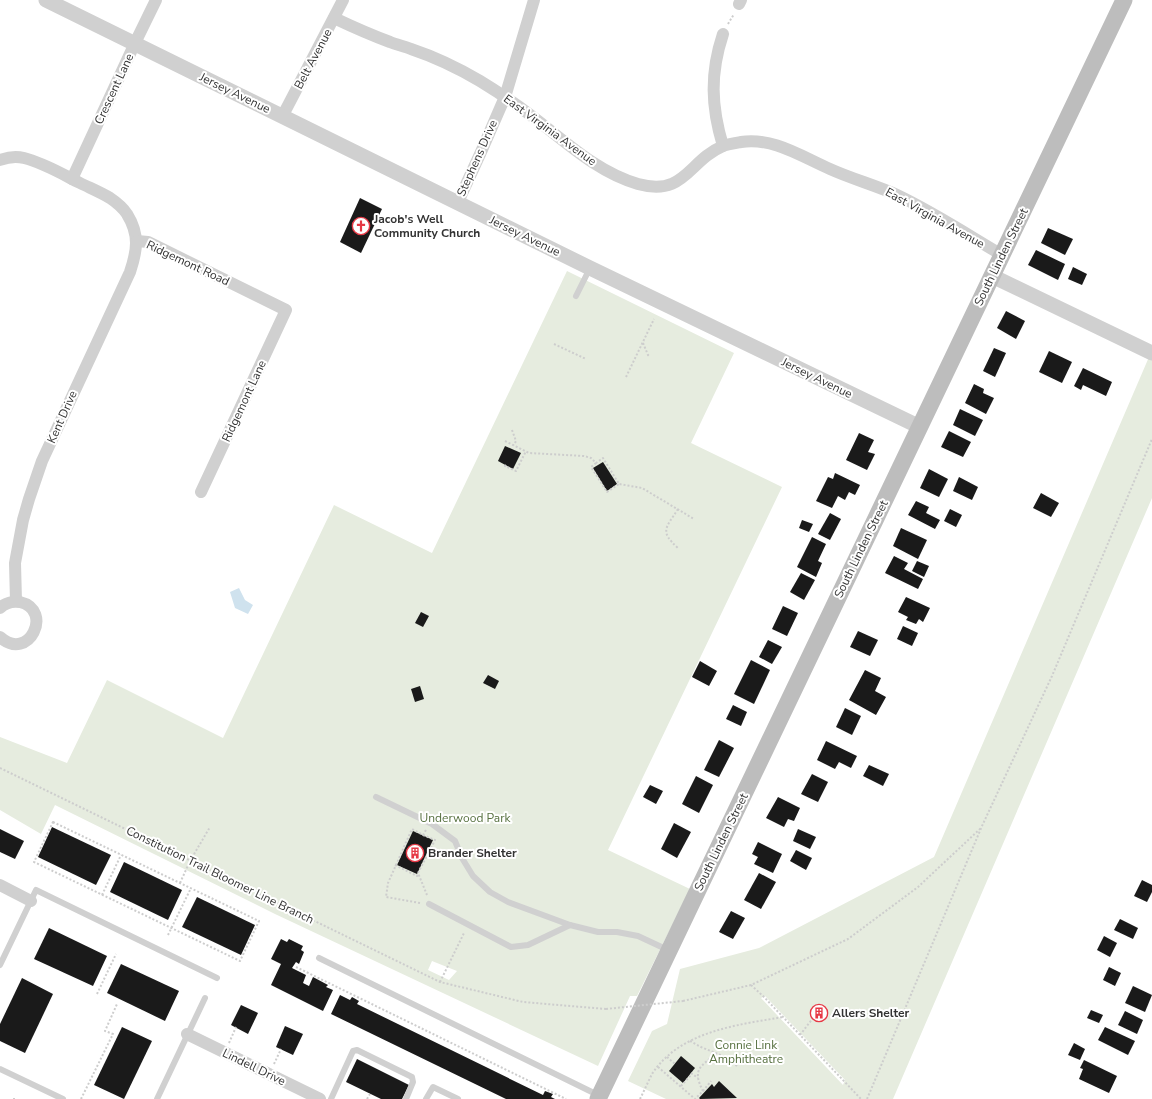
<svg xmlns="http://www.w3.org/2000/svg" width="1152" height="1099" font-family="'Nunito Sans',sans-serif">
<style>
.green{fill:#e6ecdf;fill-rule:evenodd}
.water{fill:#cfe2ee}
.building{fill:#1a1a1a}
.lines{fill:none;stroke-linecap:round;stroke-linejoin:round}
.path{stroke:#cdcdcd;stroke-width:2;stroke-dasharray:2 2;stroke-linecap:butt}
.service{stroke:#d0d0d0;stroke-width:6}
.minor{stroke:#d0d0d0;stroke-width:12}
.tertiary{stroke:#d0d0d0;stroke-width:15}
.secondary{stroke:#bdbdbd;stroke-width:17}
.path-bridge{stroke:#cdcdcd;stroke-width:2;stroke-dasharray:2 2;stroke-linecap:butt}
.labels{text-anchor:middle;stroke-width:4;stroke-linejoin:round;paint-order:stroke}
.street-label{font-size:12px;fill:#333;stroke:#fff}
.poi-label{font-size:12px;font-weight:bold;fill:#333;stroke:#fff;text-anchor:start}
.park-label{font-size:12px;fill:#56703f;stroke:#fff}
</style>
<rect width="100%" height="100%" fill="#fff"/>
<g class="green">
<path d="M567 271 734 353 691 443 782 487 608 850 690 889 637 996H630L598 1066 275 914 55 805 41 834 0 810V737L67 763 107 680 223 738 334 505 432 553ZM432 961 457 971 449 980 428 970Z"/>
<path d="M1152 350V498L893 1099H666L628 1081 652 1031 667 1024 680 969 759 948 934 857ZM765 996 845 1080 843 1085 761 998Z"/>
</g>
<polygon class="water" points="239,588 245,600 253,605 248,614 235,608 230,592"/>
<g class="building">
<polygon points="360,198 382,209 361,253 340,242"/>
<polygon points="1048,228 1073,239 1065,255 1041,243"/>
<polygon points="1036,250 1065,264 1058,280 1028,265"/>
<polygon points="1073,267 1087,274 1082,285 1068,279"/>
<polygon points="1006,311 1025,321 1016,339 997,328"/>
<polygon points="994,348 1006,353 995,377 983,371"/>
<polygon points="1049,351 1072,362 1062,383 1039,372"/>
<polygon points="1083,368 1112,382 1106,396 1083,385 1081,390 1074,386"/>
<polygon points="974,384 984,389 983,393 994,398 986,414 965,403"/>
<polygon points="960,409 983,420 975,436 953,425"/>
<polygon points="949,431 971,442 963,457 941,447"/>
<polygon points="859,433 874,440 868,452 875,454 867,470 846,460"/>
<polygon points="505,446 521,453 513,469 498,461"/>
<polygon points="603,462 617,484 607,491 593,468"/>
<polygon points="929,469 948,479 939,497 920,488"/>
<polygon points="835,473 860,485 855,495 849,492 845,500 838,496 832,508 816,501 828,477 833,479"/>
<polygon points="959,477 978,487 972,500 953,491"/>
<polygon points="1041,493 1059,503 1051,517 1033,508"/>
<polygon points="916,501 929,507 926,513 940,520 935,529 908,515"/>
<polygon points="950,509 962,515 956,527 944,521"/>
<polygon points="830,513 841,519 830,540 818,534"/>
<polygon points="802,520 813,524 809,532 799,528"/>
<polygon points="901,528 927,540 918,559 893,546"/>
<polygon points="812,537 826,544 818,561 822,563 816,577 797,567"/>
<polygon points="894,556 908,563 904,569 923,579 918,589 885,573"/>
<polygon points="917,561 929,566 924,577 912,571"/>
<polygon points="801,573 815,580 804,600 790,592"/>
<polygon points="906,597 930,608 923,622 919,619 916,624 906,620 908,617 898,612"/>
<polygon points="783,606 798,613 787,636 772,629"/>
<polygon points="421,612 429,616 423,627 415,623"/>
<polygon points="903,626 918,633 912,646 897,639"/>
<polygon points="858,631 878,640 870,656 850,647"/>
<polygon points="768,640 782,647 772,664 759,657"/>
<polygon points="751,660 770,670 754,704 734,694"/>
<polygon points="700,661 717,671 709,686 692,677"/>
<polygon points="865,670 881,678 875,691 886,697 876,715 849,700"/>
<polygon points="488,675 499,681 495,689 483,683"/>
<polygon points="420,686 424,699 415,702 411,689"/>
<polygon points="733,705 747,712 741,726 726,719"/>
<polygon points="845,708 861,716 852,735 836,727"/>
<polygon points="719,740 734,748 719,777 704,770"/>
<polygon points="826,741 857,756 851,768 839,762 835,769 817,760"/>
<polygon points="869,765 889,774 883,786 863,776"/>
<polygon points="812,774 828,782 818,802 801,794"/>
<polygon points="696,776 713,785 699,813 682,804"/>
<polygon points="650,785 663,791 656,804 643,797"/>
<polygon points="778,797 800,808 794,821 788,819 784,827 766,818"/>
<polygon points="674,823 691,832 677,858 661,849"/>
<polygon points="52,827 111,855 96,885 38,857"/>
<polygon points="0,829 24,841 15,859 0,852"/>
<polygon points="798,829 816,837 810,849 793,841"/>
<polygon points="413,831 433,840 417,874 397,865"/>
<polygon points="758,842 782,854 773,873 754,864 758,857 752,854"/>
<polygon points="796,850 812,858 806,870 790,861"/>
<polygon points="124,862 182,890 168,920 110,892"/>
<polygon points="759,873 776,882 761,909 744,900"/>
<polygon points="1142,880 1152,885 1152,892 1147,902 1134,896"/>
<polygon points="197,897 255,925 241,955 182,927"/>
<polygon points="731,911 745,918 733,939 719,932"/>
<polygon points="1120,919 1138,928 1133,939 1114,930"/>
<polygon points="49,928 107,956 93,986 34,959"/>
<polygon points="1104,936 1117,943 1110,957 1097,950"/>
<polygon points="281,939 287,942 289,939 303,946 301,950 304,952 299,964 296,962 292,968 306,975 303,983 309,986 313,977 328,985 326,987 333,990 323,1011 271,985 281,964 271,959"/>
<polygon points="121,964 179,991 165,1021 107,993"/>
<polygon points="1109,967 1121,973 1115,986 1103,980"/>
<polygon points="22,978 53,994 25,1053 0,1041 0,1024"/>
<polygon points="1133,986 1152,995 1145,1012 1125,1003"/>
<polygon points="340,995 350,1000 352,997 359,1001 357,1004 543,1095 545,1091 553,1094 551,1097 555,1099 506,1099 331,1014"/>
<polygon points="241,1005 258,1013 248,1034 231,1025"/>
<polygon points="817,1005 826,1013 820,1020 817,1017 815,1020 811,1017 814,1014 811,1012"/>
<polygon points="1091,1010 1103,1015 1099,1023 1087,1018"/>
<polygon points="1125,1011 1143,1020 1137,1034 1118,1025"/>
<polygon points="285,1026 303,1034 293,1055 276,1047"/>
<polygon points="122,1027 152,1041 124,1099 94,1085"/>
<polygon points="1105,1027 1135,1041 1128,1055 1098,1040"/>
<polygon points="1074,1043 1085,1049 1080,1060 1068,1055"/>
<polygon points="681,1056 695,1068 683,1083 669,1071"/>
<polygon points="357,1059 409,1085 402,1099 381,1099 346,1082"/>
<polygon points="1084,1060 1117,1076 1109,1093 1079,1079 1083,1069 1080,1068"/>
<polygon points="719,1081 737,1098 700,1099 699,1098 712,1084 714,1087"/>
</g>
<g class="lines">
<g class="path">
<polyline points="728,24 734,14"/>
<polyline points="643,343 648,355 650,357"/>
<polyline points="554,344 586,359"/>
<polyline points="626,377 654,319"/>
<polyline points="512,430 516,441 514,445"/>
<polyline points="505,441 529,453 584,456 591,458 596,463 603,458 619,484 642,488 694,519"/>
<polyline points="596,463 591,467 607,492 619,484"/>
<polyline points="506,465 505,466 516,471 526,451"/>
<path d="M678 509C666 528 659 531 678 548"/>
<polyline points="0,768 440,982 523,1002 606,1009"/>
<polygon points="53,822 259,921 240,961 34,862"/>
<polyline points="423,835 435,840 418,873 427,895"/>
<polyline points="395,865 417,876 418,873"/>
<polyline points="180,883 190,861 210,827"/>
<polyline points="102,895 121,855"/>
<polyline points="420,903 386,897 388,883 412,829 423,835 426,830"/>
<polyline points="168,935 191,888"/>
<polyline points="296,967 566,1099"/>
<polyline points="440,982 464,933"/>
<polyline points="751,985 764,997 861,1099"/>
<polyline points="97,994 116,954"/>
<polyline points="683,1001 751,985 848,939 918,887 981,828"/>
<polyline points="800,1035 813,1018"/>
<polyline points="690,1041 701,1047 728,1058 731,1062 737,1066"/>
<polyline points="229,1043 236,1027"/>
<polyline points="667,1057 675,1064"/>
<polyline points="274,1064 281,1049"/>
<path d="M658 1067 695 1099 703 1091C691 1068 702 1066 717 1053"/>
<polyline points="691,1073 698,1078"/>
<polyline points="681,1086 692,1074"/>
<polyline points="703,1091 711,1081"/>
<polyline points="14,1099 14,1098"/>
<polyline points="81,1099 113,1034 105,1031 117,1004"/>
<polyline points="367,1099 370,1094"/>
<path d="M640 1099C644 1091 648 1082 652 1074 680 1031 737 1025 783 1017"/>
<polyline points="867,1099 982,826 1052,676 1152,439"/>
</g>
<g class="service">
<polyline points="576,296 590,268"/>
<polyline points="376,797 432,824 455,841 462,858 473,876 490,892 508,902 570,925 598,932 617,932 638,936 668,950"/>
<polyline points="429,904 511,947 528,945 570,925"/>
<polyline points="319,958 598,1095"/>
<polyline points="0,965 36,890 217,978"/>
<polyline points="0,1069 63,1099"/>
<polyline points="157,1099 205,998"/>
<polyline points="331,1099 353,1051 357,1050 412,1077 413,1082 406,1099"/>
<polyline points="426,1099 433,1087 458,1099"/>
</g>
<g class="minor">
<polyline points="739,4 741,0"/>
<path d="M334 18C353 27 371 35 390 42 397 45 404 46 411 49 435 57 458 68 480 81 498 92 516 104 533 117 566 142 597 172 638 184 685 197 688 161 723 146 728 144 735 143 741 142 773 137 802 157 830 169 852 179 875 185 897 195 933 212 968 235 1002 255"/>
<polyline points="282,117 343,0"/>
<path d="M723 146C711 106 710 73 723 34"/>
<path d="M0 160C8 157 16 156 24 158 44 163 62 174 80 183 90 188 100 192 110 198 116 202 123 208 127 214 140 235 137 251 130 272L42 461 29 499 23 520 15 563 16 601"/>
<polyline points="72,179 135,43 156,0"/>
<polyline points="458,202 481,152 505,97 534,0"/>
<polyline points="137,241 148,242 286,310 201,492"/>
<path d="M0 608C5 603 13 601 20 602 54 610 29 663 0 637"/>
<polyline points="0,885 31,901"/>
<polyline points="187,1034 320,1099"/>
</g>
<g class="tertiary">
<polyline points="46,0 590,268 920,427"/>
<polyline points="992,276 1152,353"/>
</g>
<polyline class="secondary" points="598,1099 1124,0"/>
<polyline class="path-bridge" points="606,1009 683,1001"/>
</g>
<defs>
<symbol id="church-ring" viewBox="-11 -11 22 22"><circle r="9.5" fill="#fff" stroke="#e63946" stroke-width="1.5"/><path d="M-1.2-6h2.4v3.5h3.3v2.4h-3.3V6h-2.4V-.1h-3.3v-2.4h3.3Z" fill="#e63946"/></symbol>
<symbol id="building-ring" viewBox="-11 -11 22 22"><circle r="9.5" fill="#fff" stroke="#e63946" stroke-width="1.5"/><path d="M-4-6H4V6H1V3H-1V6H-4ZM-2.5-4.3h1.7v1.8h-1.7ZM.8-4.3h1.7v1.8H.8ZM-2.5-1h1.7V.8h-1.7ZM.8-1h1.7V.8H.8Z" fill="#e63946"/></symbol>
</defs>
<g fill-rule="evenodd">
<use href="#church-ring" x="351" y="216" width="20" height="20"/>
<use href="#building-ring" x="405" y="843" width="20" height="20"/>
<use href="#building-ring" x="809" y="1003" width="20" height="20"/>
</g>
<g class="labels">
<g class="street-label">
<text transform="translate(313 59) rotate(-62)" y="4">Belt Avenue</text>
<text transform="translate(114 89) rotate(-65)" y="4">Crescent Lane</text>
<text transform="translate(235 93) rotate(26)" y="4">Jersey Avenue</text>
<text transform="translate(550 130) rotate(36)" y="4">East Virginia Avenue</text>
<text transform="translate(477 158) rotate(-66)" y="4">Stephens Drive</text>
<text transform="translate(935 218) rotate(29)" y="4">East Virginia Avenue</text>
<text transform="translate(525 236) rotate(26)" y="4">Jersey Avenue</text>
<text transform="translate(1001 257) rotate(-64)" y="4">South Linden Street</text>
<text transform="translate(188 263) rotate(25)" y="4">Ridgemont Road</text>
<text transform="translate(817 378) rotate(26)" y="4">Jersey Avenue</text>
<text transform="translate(244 401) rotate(-65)" y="4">Ridgemont Lane</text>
<text transform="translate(62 417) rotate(-66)" y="4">Kent Drive</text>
<text transform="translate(861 549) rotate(-64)" y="4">South Linden Street</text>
<text transform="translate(721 842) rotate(-64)" y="4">South Linden Street</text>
<text transform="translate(220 875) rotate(26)" y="4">Constitution Trail Bloomer Line Branch</text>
<text transform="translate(254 1067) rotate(26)" y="4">Lindell Drive</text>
</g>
<g class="poi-label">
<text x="374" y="223">Jacob's Well<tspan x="374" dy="14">Community Church</tspan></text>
<text x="428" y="857">Brander Shelter</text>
<text x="832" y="1017">Allers Shelter</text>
</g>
<g class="park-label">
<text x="465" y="822">Underwood Park</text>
<text x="746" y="1049">Connie Link<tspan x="746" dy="14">Amphitheatre</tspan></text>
</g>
</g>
</svg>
